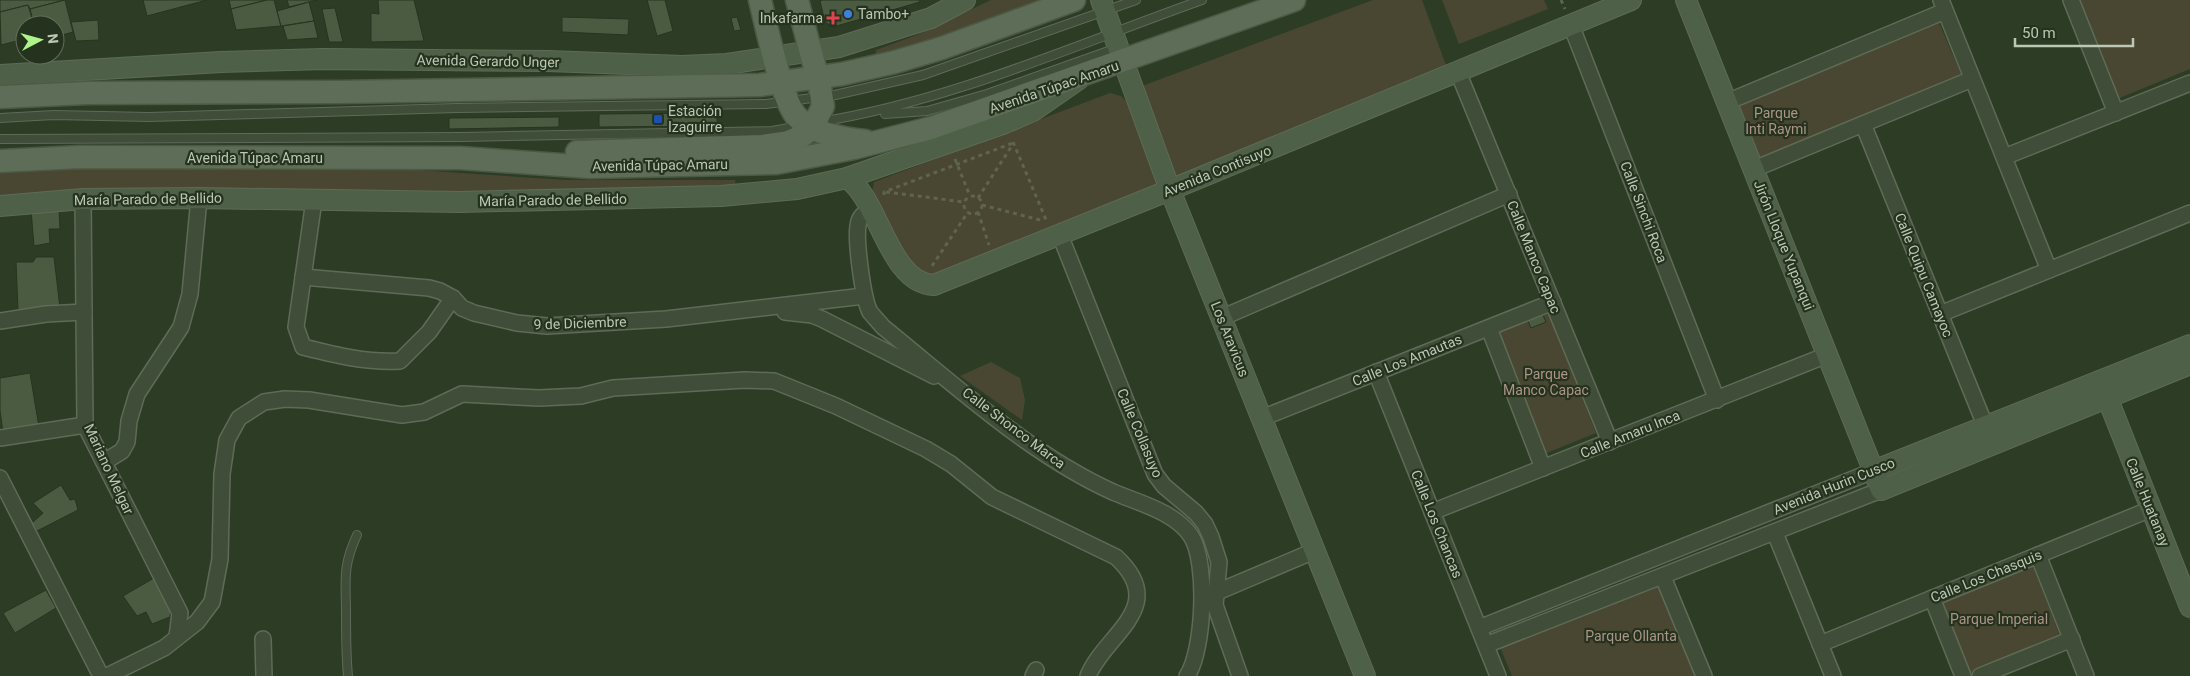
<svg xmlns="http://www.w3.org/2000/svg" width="2190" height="676" font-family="Roboto,sans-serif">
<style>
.green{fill:#494732}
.building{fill:#4b5b41;stroke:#273420}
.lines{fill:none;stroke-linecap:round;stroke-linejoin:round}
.lane-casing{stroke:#5e6b57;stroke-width:10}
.street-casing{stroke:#5e6b57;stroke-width:18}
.secondary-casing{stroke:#5e6b57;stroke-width:22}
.primary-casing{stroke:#4c5945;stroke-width:25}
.path{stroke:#5f644e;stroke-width:3;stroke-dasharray:4 4;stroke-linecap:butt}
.lane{stroke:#404d39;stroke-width:8}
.street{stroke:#404d39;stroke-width:15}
.secondary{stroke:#4e6047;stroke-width:20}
.primary{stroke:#5e6d57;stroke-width:22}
.shop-dot{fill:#3f7fe0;stroke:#25321e;stroke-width:2}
.health-dot{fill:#e0444e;stroke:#25321e;stroke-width:2}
.transit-dot{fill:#1a4fb4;stroke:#25321e;stroke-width:2}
.labels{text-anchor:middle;stroke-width:4.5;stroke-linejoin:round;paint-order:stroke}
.poi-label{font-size:14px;fill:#bbc8b4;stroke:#25321e;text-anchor:start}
.street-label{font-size:14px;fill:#bbc8b4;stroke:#25321e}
.park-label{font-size:14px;fill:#ad9489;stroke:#25321e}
</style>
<rect width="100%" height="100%" fill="#2d3d25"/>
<g class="green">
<polygon points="991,0 1044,0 928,41 876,56 876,50 917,35"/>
<polygon points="1373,0 1422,0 1447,68 1175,179 1142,86"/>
<polygon points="1442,0 1544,0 1548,9 1459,44"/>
<polygon points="2077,0 2190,0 2190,69 2117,99"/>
<polygon points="1939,23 1961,74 1759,159 1738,106"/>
<polygon points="1110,93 1121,96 1128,103 1162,187 930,281 905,259 872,193 874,182"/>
<polygon points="0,165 358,166 565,180 735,180 736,189 0,203"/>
<polygon points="1547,310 1596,433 1544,454 1495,331"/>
<polygon points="991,362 1020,378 1025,400 1022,420 960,376"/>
<polygon points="2032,564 2060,636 1967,674 1938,601"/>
<polygon points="1657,583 1695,676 1512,676 1500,647"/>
</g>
<g class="building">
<polygon points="0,0 65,0 30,9 28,5 0,12"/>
<polygon points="65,0 73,32 55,37 55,25 34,25 30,9"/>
<polygon points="143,0 207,0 147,16"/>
<polygon points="229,0 267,0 231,9"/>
<polygon points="267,0 274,0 281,26 236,30 231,9"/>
<polygon points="287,0 317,0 289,7"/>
<polygon points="378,0 414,0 424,41 371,42 371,13 379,14"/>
<polygon points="647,0 665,0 673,31 657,36"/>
<polygon points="823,0 919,0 920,2 833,27 825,22 820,1"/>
<polygon points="309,2 314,21 281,26 277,11"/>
<polygon points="28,5 34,25 25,25 25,39 1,45 0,12"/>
<polygon points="335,8 343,42 329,42 322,9"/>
<polygon points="562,17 629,19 628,35 562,32"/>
<polygon points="737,17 741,30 734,31 731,18"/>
<polygon points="98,20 99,40 76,41 71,22"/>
<polygon points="314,21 318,38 287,40 283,26"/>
<polygon points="717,113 717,126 599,127 599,114"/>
<polygon points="559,117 559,127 449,129 449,118"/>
<polygon points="59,209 60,229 49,229 50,243 34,246 31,210"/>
<polygon points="36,257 54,257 60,308 18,310 16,262 33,262"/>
<polygon points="1542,313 1546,322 1531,328 1527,319"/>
<polygon points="30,373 39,427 3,432 0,411 0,378"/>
<polygon points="61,485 70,500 75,499 78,510 37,531 32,523 43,513 33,503"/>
<polygon points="154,578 171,609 170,617 152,624 146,612 137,616 123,596"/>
<polygon points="46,590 56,608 15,633 3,613"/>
</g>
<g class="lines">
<defs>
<g id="lane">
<polyline points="885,114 927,111 987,94 1117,48"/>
<polyline points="0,118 54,115 149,117 457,108 766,104 835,95 923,75 1136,0"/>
<path d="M819 122C951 101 1075 45 1202 0"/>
<polyline points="0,139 462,137 772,131 800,126"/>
<path d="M348 676C346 655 346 635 346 614 346 581 342 567 357 535"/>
</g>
<g id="street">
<polyline points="1941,0 2049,270"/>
<polyline points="2071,0 2116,113"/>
<polyline points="1571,25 1717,400"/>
<polyline points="1458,72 1610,442"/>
<polyline points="1727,102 1945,11"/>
<polyline points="1863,124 1985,425"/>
<polyline points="2004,157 2190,83"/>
<polyline points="1754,169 1972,79"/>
<polyline points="83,199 85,425 180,613 177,637"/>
<path d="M314 200 296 327 303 347C335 355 366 363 400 361L429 332 453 298"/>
<path d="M870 211C865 213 861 215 859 221 854 235 863 299 870 312 874 317 879 322 883 327 955 385 1029 454 1113 492 1139 503 1175 512 1191 536 1208 562 1204 651 1187 676"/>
<polyline points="1060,235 1155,474 1164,486 1196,513 1205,524 1211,537 1219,562 1215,605 1240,676"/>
<polyline points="303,277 429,288 440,291 453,298 462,308 474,313 517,323 547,326 666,319 864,296"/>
<polyline points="785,312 812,315 822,319 934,376"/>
<polyline points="1940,314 2190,213"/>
<polyline points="1221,318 1509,194"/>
<polyline points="0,321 46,314 84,312"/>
<polyline points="1489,328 1543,468"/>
<polyline points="1376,372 1498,676"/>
<polyline points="1262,418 1553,302"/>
<polyline points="0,438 85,425"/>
<polyline points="104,462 122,451 127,442 129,421 137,394 181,327 190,294 199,198"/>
<polyline points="0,478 101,676"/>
<polyline points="1432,512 1827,355"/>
<polyline points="1775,533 1833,676"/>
<polyline points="2038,555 2086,676"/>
<polyline points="1663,577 1704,676"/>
<polyline points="1215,593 1314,551"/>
<polyline points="1932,598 1963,676"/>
<polyline points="1479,628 1873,471"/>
<polyline points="263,639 264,676"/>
<polyline points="1820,644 2151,509"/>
<polyline points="1486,645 1881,490"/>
<path d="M107 676 164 648 197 622 212 602 220 559 222 474 227 440 239 418 264 402 285 399 309 400 402 415 424 412 462 394 539 398 581 396 613 388 745 380 774 381 836 406 926 449 951 464 992 497 1116 557C1170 607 1105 634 1088 676"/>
<polyline points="1033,676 1036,670"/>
<polyline points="1980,676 2072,639"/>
</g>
<g id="secondary">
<polyline points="1101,0 1170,190 1365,676"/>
<polyline points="1686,0 1881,490 2190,364"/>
<polyline points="0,75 221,62 323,59 548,61 682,66 727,64 839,47 931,18 965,0"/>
<path d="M847 178C879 199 889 284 934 285L1170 190 1631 0"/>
<polyline points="0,206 83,199 199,198 459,202 721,196 797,189 847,178 1005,123 1033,111 1079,79"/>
<polyline points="2107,397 2190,607"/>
<polyline points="1873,471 2190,345"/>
</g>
<g id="primary">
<path d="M760 0C766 24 782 102 797 117 812 133 844 139 865 141"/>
<polyline points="0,97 86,93 339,92 760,85 842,74 895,62 942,48 1074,0"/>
<polyline points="577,152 762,146 788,142 802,136 813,127 823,106 820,87 797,0"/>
<polyline points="0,161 80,157 460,158 590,167 776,163 854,148 931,128 1294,0"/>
</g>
</defs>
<use href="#lane" class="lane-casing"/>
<use href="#street" class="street-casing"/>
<use href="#secondary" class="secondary-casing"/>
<use href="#primary" class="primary-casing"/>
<g class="path">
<polyline points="1561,0 1565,9"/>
<polyline points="1013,142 1047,222"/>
<polyline points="955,159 970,196"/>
<polyline points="886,192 964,202"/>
<polyline points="884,195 884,192 1013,143"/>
<circle cx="973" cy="205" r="9"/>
<polyline points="978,198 1013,144"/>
<polyline points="982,205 1044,221"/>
<polyline points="978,212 989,245"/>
<polyline points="932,266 968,212"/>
</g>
<use href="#lane" class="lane"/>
<use href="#street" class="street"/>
<use href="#secondary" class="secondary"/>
<use href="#primary" class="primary"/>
</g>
<circle class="shop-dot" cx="848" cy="14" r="5"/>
<path class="health-dot" d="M830.5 10.5h5v5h5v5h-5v5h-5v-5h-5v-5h5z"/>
<rect class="transit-dot" x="653" y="114" width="10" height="10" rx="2.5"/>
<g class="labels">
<g class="poi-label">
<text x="858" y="19">Tambo+</text>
<text x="823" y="23" text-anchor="end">Inkafarma</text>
<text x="668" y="116">Estación<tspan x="668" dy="16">Izaguirre</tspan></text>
</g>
<g class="street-label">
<text transform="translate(488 61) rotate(1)" y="5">Avenida Gerardo Unger</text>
<text transform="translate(1054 87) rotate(-19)" y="5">Avenida Túpac Amaru</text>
<text x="255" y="163">Avenida Túpac Amaru</text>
<text transform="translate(660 165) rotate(-1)" y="5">Avenida Túpac Amaru</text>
<text transform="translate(1217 171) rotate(-22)" y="5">Avenida Contisuyo</text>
<text transform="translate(148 199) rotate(-1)" y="5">María Parado de Bellido</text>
<text transform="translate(553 200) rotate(-1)" y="5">María Parado de Bellido</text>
<text transform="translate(1644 212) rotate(69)" y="5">Calle Sinchi Roca</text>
<text transform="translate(1784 245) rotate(68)" y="5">Jirón Lloque Yupanqui</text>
<text transform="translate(1534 257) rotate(68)" y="5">Calle Manco Capac</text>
<text transform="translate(1924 275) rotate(68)" y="5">Calle Quipu Camayoc</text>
<text transform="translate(580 323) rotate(-2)" y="5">9 de Diciembre</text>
<text transform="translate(1230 339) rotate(68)" y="5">Los Aravicus</text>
<text transform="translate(1407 360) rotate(-22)" y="5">Calle Los Amautas</text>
<text transform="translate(1014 428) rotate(37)" y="5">Calle Shonco Marca</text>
<text transform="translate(1140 433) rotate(67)" y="5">Calle Collasuyo</text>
<text transform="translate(1630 434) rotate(-22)" y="5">Calle Amaru Inca</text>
<text transform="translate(109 469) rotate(65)" y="5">Mariano Melgar</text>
<text transform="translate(1834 486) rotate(-22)" y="5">Avenida Hurin Cusco</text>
<text transform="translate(2148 502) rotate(68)" y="5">Calle Huatanay</text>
<text transform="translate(1437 524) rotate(68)" y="5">Calle Los Chancas</text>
<text transform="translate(1986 576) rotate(-22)" y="5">Calle Los Chasquis</text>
</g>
<g class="park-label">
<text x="1776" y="118">Parque<tspan x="1776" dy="16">Inti Raymi</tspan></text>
<text x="1546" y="379">Parque<tspan x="1546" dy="16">Manco Capac</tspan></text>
<text x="1999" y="624">Parque Imperial</text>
<text x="1631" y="641">Parque Ollanta</text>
</g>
</g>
<g transform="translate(40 40) rotate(84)"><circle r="24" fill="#25321e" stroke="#616e5a"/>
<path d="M0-4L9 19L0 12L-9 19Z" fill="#aef48d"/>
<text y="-8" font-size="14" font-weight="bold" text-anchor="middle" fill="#bbc8b4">N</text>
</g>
<path d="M2015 38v8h118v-8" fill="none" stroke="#bbc8b4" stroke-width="2.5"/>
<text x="2022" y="38" font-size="15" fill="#bbc8b4" stroke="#25321e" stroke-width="4" paint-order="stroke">50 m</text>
</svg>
